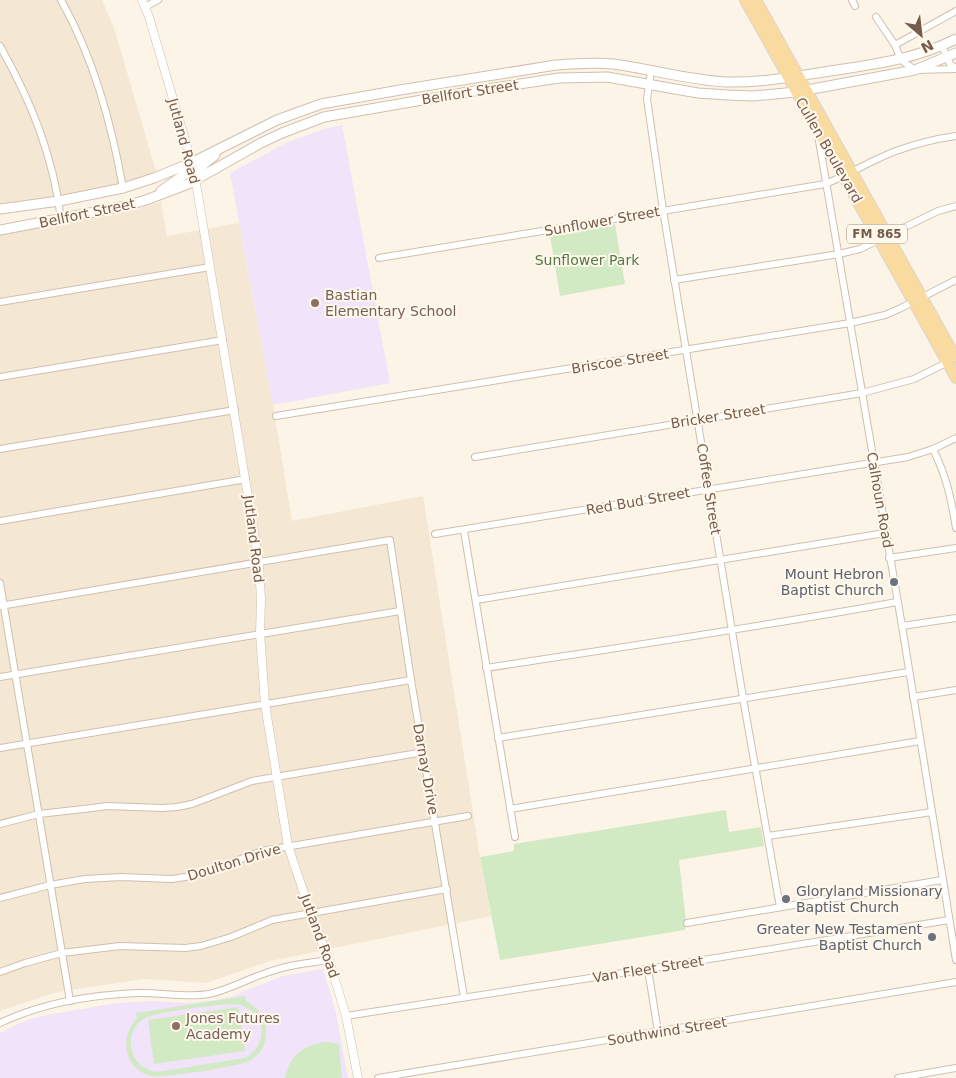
<svg xmlns="http://www.w3.org/2000/svg" width="956" height="1078" font-family="'DejaVu Sans',sans-serif">
<style>
.residential{fill:#f4e7d4}
.education{fill:#f1e3f9}
.green{fill:#d2eac4;fill-rule:evenodd}
.lines{fill:none;stroke-linecap:round;stroke-linejoin:round}
.minor-casing{stroke:#d0bfaf;stroke-width:8}
.tertiary-casing{stroke:#d0bfaf;stroke-width:9}
.secondary-casing{stroke:#d3bfac;stroke-width:11}
.primary-casing{stroke:#dbd4d0;stroke-width:12}
.minor{stroke:#fff;stroke-width:6}
.tertiary{stroke:#fff;stroke-width:8}
.secondary{stroke:#fff;stroke-width:9}
.primary{stroke:#fadb9f;stroke-width:10}
.education-dot{fill:#8d6e63;stroke:#fff8ec;stroke-width:2}
.worship-dot{fill:#6b7280;stroke:#fff8ec;stroke-width:2}
.labels{text-anchor:middle;stroke-width:4;stroke-linejoin:round;paint-order:stroke}
.shield{fill:#fff8ec;stroke:#9f8a7b;stroke-width:1}
.shield-label{font-size:12px;font-weight:bold;fill:#765b4b}
.street-label{font-size:14px;fill:#765b4b;stroke:#fff8ec}
.park-label{font-size:14px;fill:#527b42;stroke:#fff8ec}
.education-label{font-size:14px;fill:#785e54;stroke:#fff8ec;text-anchor:start}
.worship-label{font-size:14px;fill:#5b616d;stroke:#fff8ec;text-anchor:end}
</style>
<rect width="100%" height="100%" fill="#fcf4e6"/>
<g class="residential">
<polygon points="0,0 102,0 115,31 156,172 127,183 105,188 0,205"/>
<polygon points="161,202 167,236 239,223 273,405 292,521 423,496 480,857 491,916 270,961 206,983 144,979 57,992 0,1011 0,234 120,214"/>
</g>
<g class="education">
<polygon points="342,125 390,383 273,405 230,173 286,143 327,128"/>
<polygon points="323,969 336,1013 348,1078 0,1078 0,1033 27,1020 47,1015 117,1003 152,1001 190,1003 214,1000 230,997 283,976"/>
</g>
<g class="green">
<polygon points="615,224 625,284 560,296 550,236"/>
<polygon points="726,810 729,832 761,827 764,846 679,860 686,922 685,930 500,960 480,857 514,851 514,844"/>
<path d="M245 996 246 1001C258 1007 266 1018 266 1031 267 1043 261 1054 251 1060 240 1067 162 1078 150 1076 124 1068 119 1037 137 1018L136 1013ZM229 1004C262 1002 274 1041 245 1058L157 1072C145 1070 135 1063 132 1051 128 1040 133 1027 142 1020 155 1011 211 1006 229 1004Z"/>
<polygon points="238,1007 245,1051 154,1064 148,1020"/>
<path d="M328 1042 339 1044 342 1078H285C289 1055 306 1043 328 1042Z"/>
</g>
<g class="lines">
<defs>
<g id="minor">
<path d="M61 0C94 59 111 122 123 188"/>
<polyline points="852,0 855,6"/>
<polyline points="145,7 158,0"/>
<polyline points="876,17 895,45 901,60 915,70 956,69"/>
<polyline points="895,45 956,11"/>
<path d="M0 46C31 101 53 155 61 219"/>
<polyline points="942,46 950,64 956,68"/>
<polyline points="651,71 647,99 663,210 743,698 780,907"/>
<polyline points="818,135 902,626 956,960"/>
<path d="M379 258 825 184C849 175 871 160 896 151 915 144 935 139 956 136"/>
<polyline points="674,280 839,254 860,249 938,211 956,206"/>
<polyline points="0,302 210,267"/>
<polyline points="0,377 223,340"/>
<polyline points="276,416 850,323 885,315 899,309 956,280"/>
<polyline points="0,449 235,410"/>
<path d="M933 449C947 478 951 498 956 528"/>
<polyline points="475,457 862,393 914,379 948,362"/>
<polyline points="0,521 246,479"/>
<polyline points="464,531 515,837"/>
<polyline points="435,534 908,457 933,449 956,438"/>
<polyline points="889,558 956,548"/>
<polyline points="0,583 70,1001"/>
<polyline points="476,600 885,533"/>
<polyline points="0,606 390,540 411,680 464,997"/>
<polyline points="902,626 956,618"/>
<path d="M486 668C623 647 760 627 897 602"/>
<polyline points="0,677 400,611"/>
<polyline points="913,697 956,690"/>
<polyline points="498,738 908,672"/>
<polyline points="0,748 411,680"/>
<polyline points="510,809 920,741"/>
<polyline points="0,824 39,814 92,808 107,806 162,808 177,807 192,804 252,781 424,752"/>
<polyline points="768,836 932,812"/>
<polyline points="0,898 50,885 85,879 121,877 172,879 185,877 201,874 262,851 468,816"/>
<polyline points="687,923 942,880"/>
<polyline points="648,969 658,1032"/>
<polyline points="0,972 25,963 62,953 120,946 185,948 201,946 231,937 272,920 447,889"/>
<polyline points="346,1016 648,969 949,920"/>
<path d="M0 1023C42 1003 90 995 137 993 161 992 186 998 209 994 229 990 247 979 266 973 287 965 308 963 329 960"/>
<polyline points="378,1078 956,982"/>
<polyline points="898,1078 956,1068"/>
</g>
<polyline id="tertiary" points="142,0 149,17 190,157 197,189 259,563 261,600 260,633 265,704 288,846 311,914 329,960 346,1016 358,1078"/>
<g id="secondary">
<path d="M195 179C197 168 207 162 215 155"/>
<polyline points="161,191 185,174 191,163"/>
<path d="M0 209 59 201 123 188 154 178 191 163 277 120 321 104 400 90 556 65C575 64 594 62 613 64 651 69 688 80 726 82 759 83 792 77 824 72 869 65 914 60 956 39"/>
<polyline points="0,230 126,206 146,200 188,184 261,143 282,133 324,117 480,90 559,78 607,77 698,93 728,95 753,96 796,92 915,70 956,53"/>
</g>
<g id="primary">
<polyline points="745,0 956,378"/>
<polyline points="756,0 956,358"/>
</g>
</defs>
<use href="#minor" class="minor-casing"/>
<use href="#tertiary" class="tertiary-casing"/>
<use href="#secondary" class="secondary-casing"/>
<use href="#primary" class="primary-casing"/>
<use href="#minor" class="minor"/>
<use href="#tertiary" class="tertiary"/>
<use href="#secondary" class="secondary"/>
<use href="#primary" class="primary"/>
</g>
<g class="education-dot">
<circle cx="315" cy="303" r="5"/>
<circle cx="176" cy="1026" r="5"/>
</g>
<g class="worship-dot">
<circle cx="894" cy="582" r="5"/>
<circle cx="786" cy="899" r="5"/>
<circle cx="932" cy="937" r="5"/>
</g>
<g class="labels">
<rect class="shield" x="847" y="224.5" width="60" height="19" rx="4"/>
<g class="shield-label">
<text x="877" y="238">FM 865</text>
</g>
<g class="street-label">
<text transform="translate(470 92) rotate(-9)" y="5">Bellfort Street</text>
<text transform="translate(184 141) rotate(75)" y="5">Jutland Road</text>
<text transform="translate(829 150) rotate(60)" y="5">Cullen Boulevard</text>
<text transform="translate(87 213) rotate(-12)" y="5">Bellfort Street</text>
<text transform="translate(602 221) rotate(-10)" y="5">Sunflower Street</text>
<text transform="translate(620 361) rotate(-9)" y="5">Briscoe Street</text>
<text transform="translate(718 416) rotate(-9)" y="5">Bricker Street</text>
<text transform="translate(709 489) rotate(81)" y="5">Coffee Street</text>
<text transform="translate(880 500) rotate(80)" y="5">Calhoun Road</text>
<text transform="translate(638 501) rotate(-10)" y="5">Red Bud Street</text>
<text transform="translate(254 539) rotate(83)" y="5">Jutland Road</text>
<text transform="translate(426 769) rotate(80)" y="5">Darnay Drive</text>
<text transform="translate(234 862) rotate(-17)" y="5">Doulton Drive</text>
<text transform="translate(320 936) rotate(70)" y="5">Jutland Road</text>
<text transform="translate(648 969) rotate(-9)" y="5">Van Fleet Street</text>
<text transform="translate(667 1031) rotate(-9)" y="5">Southwind Street</text>
</g>
<g class="park-label">
<text x="587" y="265">Sunflower Park</text>
</g>
<g class="education-label">
<text x="325" y="300">Bastian<tspan x="325" dy="16">Elementary School</tspan></text>
<text x="186" y="1023">Jones Futures<tspan x="186" dy="16">Academy</tspan></text>
</g>
<g class="worship-label">
<text x="884" y="579">Mount Hebron<tspan x="884" dy="16">Baptist Church</tspan></text>
<text x="796" y="896" text-anchor="start">Gloryland Missionary<tspan x="796" dy="16">Baptist Church</tspan></text>
<text x="922" y="934">Greater New Testament<tspan x="922" dy="16">Baptist Church</tspan></text>
</g>
</g>
<g transform="translate(921 35) rotate(152)" stroke="#fff8ec" stroke-width="4" paint-order="stroke">
<path d="M0-4L9 19L0 12L-9 19Z" fill="#765b4b"/>
<text y="-8" font-size="14" font-weight="bold" text-anchor="middle" fill="#765b4b">N</text>
</g>
</svg>
